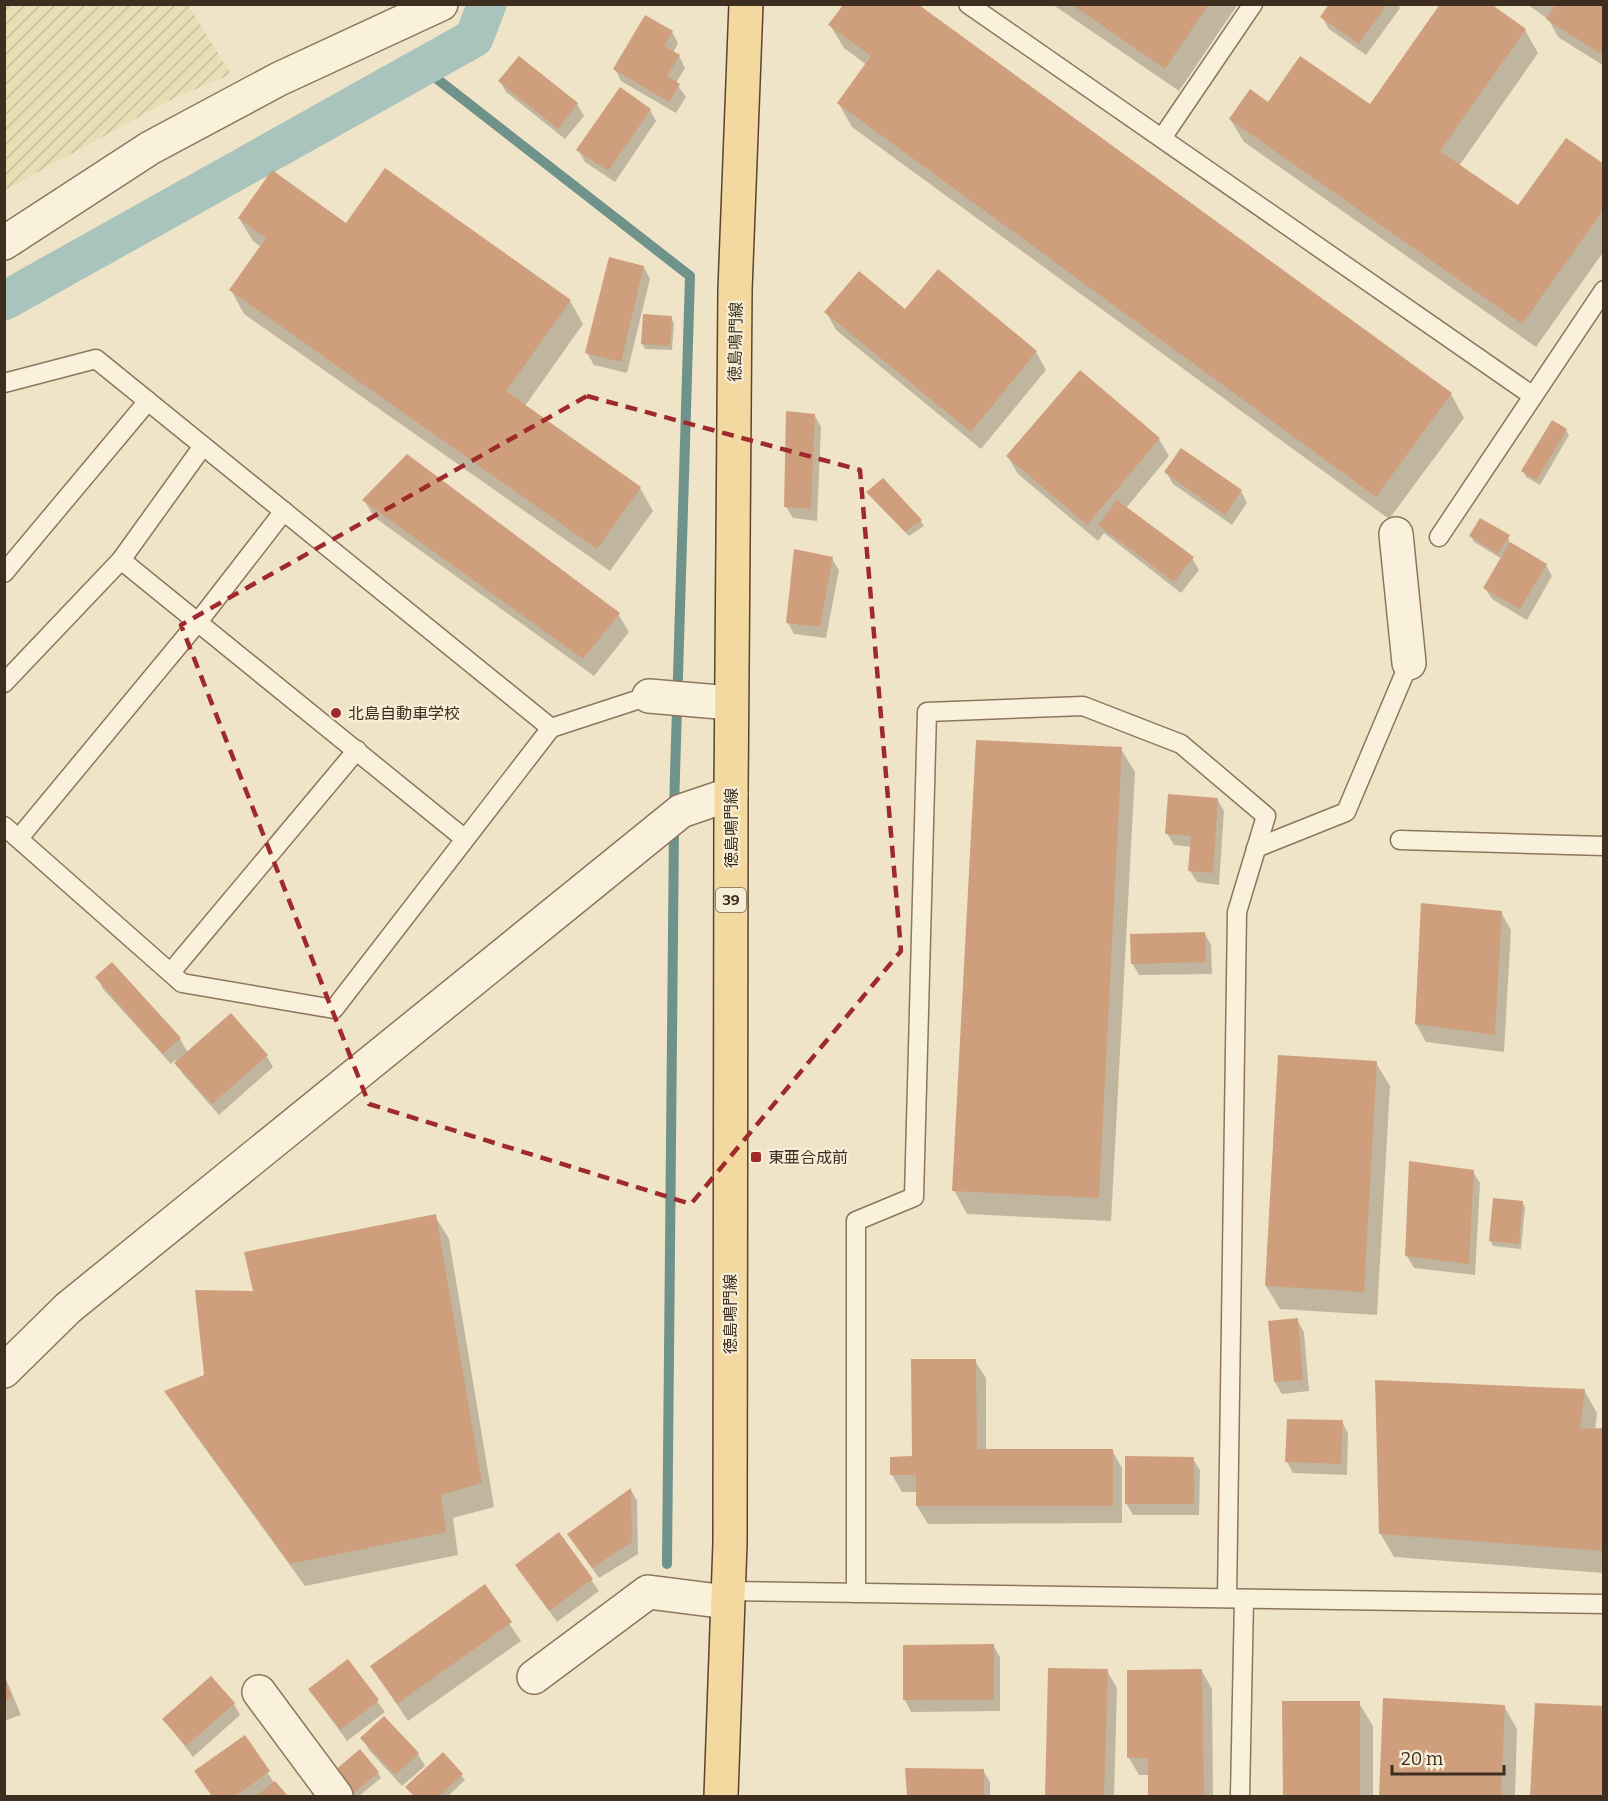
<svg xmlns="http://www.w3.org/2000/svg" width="1608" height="1801" font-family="Bitter,'Noto Sans JP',serif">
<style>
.farmland{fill:url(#farmland-furrows)}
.shadow{fill:#0003}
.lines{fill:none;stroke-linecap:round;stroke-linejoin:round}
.stream{stroke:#6f938a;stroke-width:10}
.canal{stroke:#a9c4bc;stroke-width:39}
.building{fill:#cf9f7d}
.service-casing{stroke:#8d765c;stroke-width:21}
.minor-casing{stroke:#8d765c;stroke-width:36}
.primary-casing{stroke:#5b4430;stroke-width:36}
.service{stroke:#faf1dc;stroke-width:18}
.minor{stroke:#faf1dc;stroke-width:33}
.primary{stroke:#f3d9a0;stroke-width:33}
.marked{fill:none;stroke:#9e2a2b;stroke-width:4.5;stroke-dasharray:12 8;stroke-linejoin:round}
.poi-dot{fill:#9e2a2b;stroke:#f7eed8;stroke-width:2}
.labels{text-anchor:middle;stroke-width:4.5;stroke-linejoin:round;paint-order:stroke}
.shield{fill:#f7eed8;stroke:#756857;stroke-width:1.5}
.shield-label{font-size:15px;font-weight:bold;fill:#3d2e20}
.street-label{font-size:16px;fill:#3d2e20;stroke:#f7eed8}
.poi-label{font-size:16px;fill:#3d2e20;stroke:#f7eed8;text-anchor:start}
</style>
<defs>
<pattern id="farmland-furrows" width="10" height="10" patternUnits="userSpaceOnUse" patternTransform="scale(1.5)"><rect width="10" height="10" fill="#e6deb5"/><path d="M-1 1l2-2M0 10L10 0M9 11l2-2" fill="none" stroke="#c6bf9b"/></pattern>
</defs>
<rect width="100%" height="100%" fill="#f0e4c8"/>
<polygon class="farmland" points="5,4 188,5 231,74 170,100 5,190"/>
<g class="shadow">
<polygon points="845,4 917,4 1451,394 1464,418 1389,519 852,127 839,104 867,65 844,48 830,25"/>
<polygon points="1052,4 1238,4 1179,91"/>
<polygon points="1331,4 1398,4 1400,8 1366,55 1329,29 1322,17"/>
<polygon points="1527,4 1604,4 1604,66 1558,37 1549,20"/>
<polygon points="1525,30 1538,53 1459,166 1519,207 1604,166 1604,251 1536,347 1244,142 1230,119 1269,104 1370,106"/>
<polygon points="672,32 678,43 673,53 679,56 685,68 676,83 686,97 676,113 621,81 615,69"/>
<polygon points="500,81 577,104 584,116 565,139 506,92"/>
<polygon points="650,110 656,121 615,182 585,162 578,150"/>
<polygon points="239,218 347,225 570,301 583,324 525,406 640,488 653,511 610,571 244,314 231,290 261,247 253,241"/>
<polygon points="644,267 650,279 627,373 594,365 587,353"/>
<polygon points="938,271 1036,352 1046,370 981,449 836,330 826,312 905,311"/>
<polygon points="671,318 674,323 672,350 645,349 642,343"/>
<polygon points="815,416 821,427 817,521 793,518 786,507"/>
<polygon points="1566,430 1569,435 1540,485 1526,477 1523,471"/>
<polygon points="1159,439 1169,456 1126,508 1192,558 1199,570 1181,593 1104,533 1098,541 1018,474 1008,457"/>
<polygon points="1166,472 1241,491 1247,503 1232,525 1173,484"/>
<polygon points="868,492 921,521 924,526 909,536"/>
<polygon points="364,500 618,614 629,632 594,676 374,517"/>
<polygon points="1471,536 1508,536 1510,544 1546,565 1552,576 1527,620 1492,599 1485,588 1502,559 1474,542"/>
<polygon points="832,559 839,570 826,638 794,634 788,623"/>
<polygon points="1121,749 1135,772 1111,1221 967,1214 954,1190"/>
<polygon points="1217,799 1224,811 1219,885 1197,882 1190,871 1192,847 1174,845 1167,833"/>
<polygon points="1501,912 1511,930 1504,1052 1426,1042 1416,1024"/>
<polygon points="1205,934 1211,945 1212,974 1139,975 1132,963"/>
<polygon points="97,977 180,1039 188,1053 266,1055 273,1067 219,1115 183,1074 175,1060 171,1064 103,989"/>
<polygon points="1376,1063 1390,1086 1377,1315 1280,1309 1266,1286"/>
<polygon points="1473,1172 1480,1183 1475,1275 1414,1268 1407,1256"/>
<polygon points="1522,1202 1525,1207 1521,1249 1493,1246 1490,1240"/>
<polygon points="435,1216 449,1239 494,1507 453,1518 458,1555 305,1586 180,1414 167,1392 206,1375 255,1292"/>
<polygon points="1297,1320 1304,1332 1309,1391 1282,1394 1275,1382 1269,1323"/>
<polygon points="975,1361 986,1378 986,1451 1112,1450 1122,1468 1122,1523 928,1524 917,1506 917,1492 902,1492 892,1475 913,1458"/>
<polygon points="1584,1390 1597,1413 1595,1430 1604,1430 1604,1573 1394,1557 1380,1533"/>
<polygon points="1342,1422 1348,1433 1347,1475 1293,1473 1287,1462"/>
<polygon points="1193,1459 1200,1470 1199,1515 1133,1515 1126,1503"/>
<polygon points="631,1490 637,1501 638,1554 599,1578 569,1535"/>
<polygon points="559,1534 599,1591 557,1622 517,1565"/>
<polygon points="484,1587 521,1641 408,1721 372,1667"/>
<polygon points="993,1645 1000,1657 1000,1711 911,1712 905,1700 904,1646"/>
<polygon points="348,1661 385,1712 347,1741 310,1689"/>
<polygon points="1050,1670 1107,1671 1117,1688 1114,1796 1047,1796"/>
<polygon points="1202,1671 1212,1689 1213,1796 1150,1796 1150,1775 1139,1775 1129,1758"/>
<polygon points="4,1674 21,1715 4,1721"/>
<polygon points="1384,1700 1504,1706 1517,1729 1515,1796 1380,1796"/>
<polygon points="1284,1703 1359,1703 1373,1726 1373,1796 1284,1796"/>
<polygon points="234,1704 240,1715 193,1757 164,1719"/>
<polygon points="1536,1704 1604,1708 1604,1796 1532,1796"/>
<polygon points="384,1718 418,1754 425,1766 402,1786 369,1750 362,1738"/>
<polygon points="244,1737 275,1784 286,1796 212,1796 203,1783"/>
<polygon points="443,1754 465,1780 448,1796 414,1796 407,1787"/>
<polygon points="906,1769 983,1770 990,1782 990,1796 908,1796"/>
<polygon points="378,1773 381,1778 359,1796 355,1796 339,1776"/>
</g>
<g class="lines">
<g class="stream">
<polyline points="423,68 690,276 674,808"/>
<polyline points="667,1564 674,827"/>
</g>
<polyline class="canal" points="4,301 474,38 487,4"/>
</g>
<g class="building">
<polygon points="1071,4 1209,4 1165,69"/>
<polygon points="1329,4 1387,4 1359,44 1320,17"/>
<polygon points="1440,4 1491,4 1526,29 1440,151 1518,205 1566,138 1604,164 1604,209 1522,324 1229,119 1250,89 1268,102 1300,56 1370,104"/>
<polygon points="1556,4 1604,4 1604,56 1546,19"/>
<polygon points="843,5 919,5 1452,393 1376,497 837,103 871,56 828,25"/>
<polygon points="645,15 673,31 664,46 680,55 667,76 680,84 669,102 613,69"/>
<polygon points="519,56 578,103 558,129 498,81"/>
<polygon points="620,87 651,109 608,171 576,150"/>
<polygon points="385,168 571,300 506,391 641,487 597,549 229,290 266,238 238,218 272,170 346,223"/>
<polygon points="609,257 644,266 621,362 585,353"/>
<polygon points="938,269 1037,351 971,432 824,312 859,271 905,309"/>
<polygon points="643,314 672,316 670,346 641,344"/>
<polygon points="1080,370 1160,438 1087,525 1006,456"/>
<polygon points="786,411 815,414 811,509 784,507"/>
<polygon points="1552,420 1567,429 1537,480 1521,471"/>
<polygon points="1181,448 1242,490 1225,515 1164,472"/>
<polygon points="407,454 620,613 583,659 362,500"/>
<polygon points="883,478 922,520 905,532 866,492"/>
<polygon points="1117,500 1194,557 1174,582 1098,525"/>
<polygon points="1480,518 1510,535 1498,554 1469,536"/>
<polygon points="1510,542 1547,564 1520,609 1483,588"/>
<polygon points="794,549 833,557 820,627 786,623"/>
<polygon points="976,740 1122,747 1099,1198 952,1191"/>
<polygon points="1168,794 1218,798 1213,873 1188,871 1191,836 1165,834"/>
<polygon points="1421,903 1502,911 1495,1035 1415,1024"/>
<polygon points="1205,932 1206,962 1131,964 1130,934"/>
<polygon points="112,962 181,1038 163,1054 95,977"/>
<polygon points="231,1013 268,1055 212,1104 174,1063"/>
<polygon points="1278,1055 1377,1061 1364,1292 1265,1286"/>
<polygon points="1409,1161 1474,1170 1469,1264 1405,1256"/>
<polygon points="1493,1198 1523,1201 1519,1244 1489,1241"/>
<polygon points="436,1214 482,1483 441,1495 446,1532 290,1564 164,1391 204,1375 195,1290 253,1291 244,1252"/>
<polygon points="1298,1318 1303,1380 1274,1382 1268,1321"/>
<polygon points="911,1359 976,1359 977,1449 1113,1449 1113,1506 916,1506 916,1475 890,1475 890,1457 912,1456"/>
<polygon points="1375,1380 1585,1389 1580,1429 1604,1428 1604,1551 1379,1534"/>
<polygon points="1287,1419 1343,1420 1341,1464 1285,1462"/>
<polygon points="1125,1456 1194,1457 1194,1504 1125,1504"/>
<polygon points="631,1488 632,1542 592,1568 567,1534"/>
<polygon points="559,1532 593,1579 549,1611 515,1565"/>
<polygon points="485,1584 512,1622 397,1704 370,1666"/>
<polygon points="994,1644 994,1700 903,1700 903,1645"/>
<polygon points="348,1659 379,1700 340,1730 308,1689"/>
<polygon points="1048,1668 1108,1669 1104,1796 1045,1796"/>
<polygon points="1202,1669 1204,1796 1148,1796 1148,1758 1127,1758 1127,1670"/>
<polygon points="211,1676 235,1703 186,1746 162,1719"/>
<polygon points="4,1677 12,1698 4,1700"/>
<polygon points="1383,1698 1505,1705 1501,1796 1379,1796"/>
<polygon points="1282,1701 1360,1701 1360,1796 1283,1796"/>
<polygon points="1535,1703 1604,1706 1604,1796 1530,1796"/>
<polygon points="384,1716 419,1753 395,1775 360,1738"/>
<polygon points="245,1735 270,1771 235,1796 212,1796 194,1771"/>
<polygon points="360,1749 379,1772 353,1794 334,1771"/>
<polygon points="443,1752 463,1774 439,1796 414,1796 405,1787"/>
<polygon points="905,1768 984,1769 984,1796 907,1796"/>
<polygon points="275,1781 288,1796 256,1796"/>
</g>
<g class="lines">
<defs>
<g id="service">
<polyline points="968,4 1533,396"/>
<polyline points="1162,138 1253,4"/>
<polyline points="4,383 96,359 551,728 649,696"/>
<polyline points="203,446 121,560 465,839"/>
<polyline points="1439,537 1604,290"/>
<polyline points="4,573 148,401"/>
<polyline points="4,683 121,560"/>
<polyline points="4,826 182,983 334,1009 551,728"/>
<polyline points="19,838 198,622 284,511"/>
<polyline points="1400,840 1604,846"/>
<polyline points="1256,848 1346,812 1409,663"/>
<polyline points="171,972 357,750"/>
<polyline points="727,1591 1604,1604"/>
<polyline points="856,1593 856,1221 914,1197 927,712 1083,706 1181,744 1266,816 1237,912 1227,1598"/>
<polyline points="1240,1796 1244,1599"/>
</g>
<g id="minor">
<polyline points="4,243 150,148 279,79 441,4"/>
<polyline points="1396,534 1409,663"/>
<polyline points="649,696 731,703"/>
<polyline points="4,1371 68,1308 681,811 731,794"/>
<polyline points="534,1677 648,1592 727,1602"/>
<polyline points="259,1692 336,1796"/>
</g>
<polyline id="primary" points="721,1796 730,1543 731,794 735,290 746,4"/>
</defs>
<use href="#service" class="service-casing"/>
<use href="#minor" class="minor-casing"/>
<use href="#primary" class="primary-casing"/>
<use href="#service" class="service"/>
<use href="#minor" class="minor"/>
<use href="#primary" class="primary"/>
</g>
<path class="marked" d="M587 396 860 470 901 951 691 1204 369 1104 181 625Z"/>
<g class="poi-dot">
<circle cx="336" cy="713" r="6"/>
<rect x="750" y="1151" width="12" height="12" rx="3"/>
</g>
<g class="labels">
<rect class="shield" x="716" y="888" width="30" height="24" rx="4.5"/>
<g class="shield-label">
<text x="731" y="905">39</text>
</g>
<g class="street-label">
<text transform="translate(735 342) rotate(-89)" y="6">徳島鳴門線</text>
<text transform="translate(731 828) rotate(-90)" y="6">徳島鳴門線</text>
<text transform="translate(730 1314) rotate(-90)" y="6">徳島鳴門線</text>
</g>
<g class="poi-label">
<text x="348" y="719">北島自動車学校</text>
<text x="768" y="1163">東亜合成前</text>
</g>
</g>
<rect width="1608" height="1801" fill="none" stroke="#3d2e20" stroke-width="12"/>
<path d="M1392 1765v9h112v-9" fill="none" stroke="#3d2e20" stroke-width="3"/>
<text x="1401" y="1765" font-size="18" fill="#3d2e20" stroke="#f7eed8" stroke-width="4.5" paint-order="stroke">20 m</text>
</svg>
